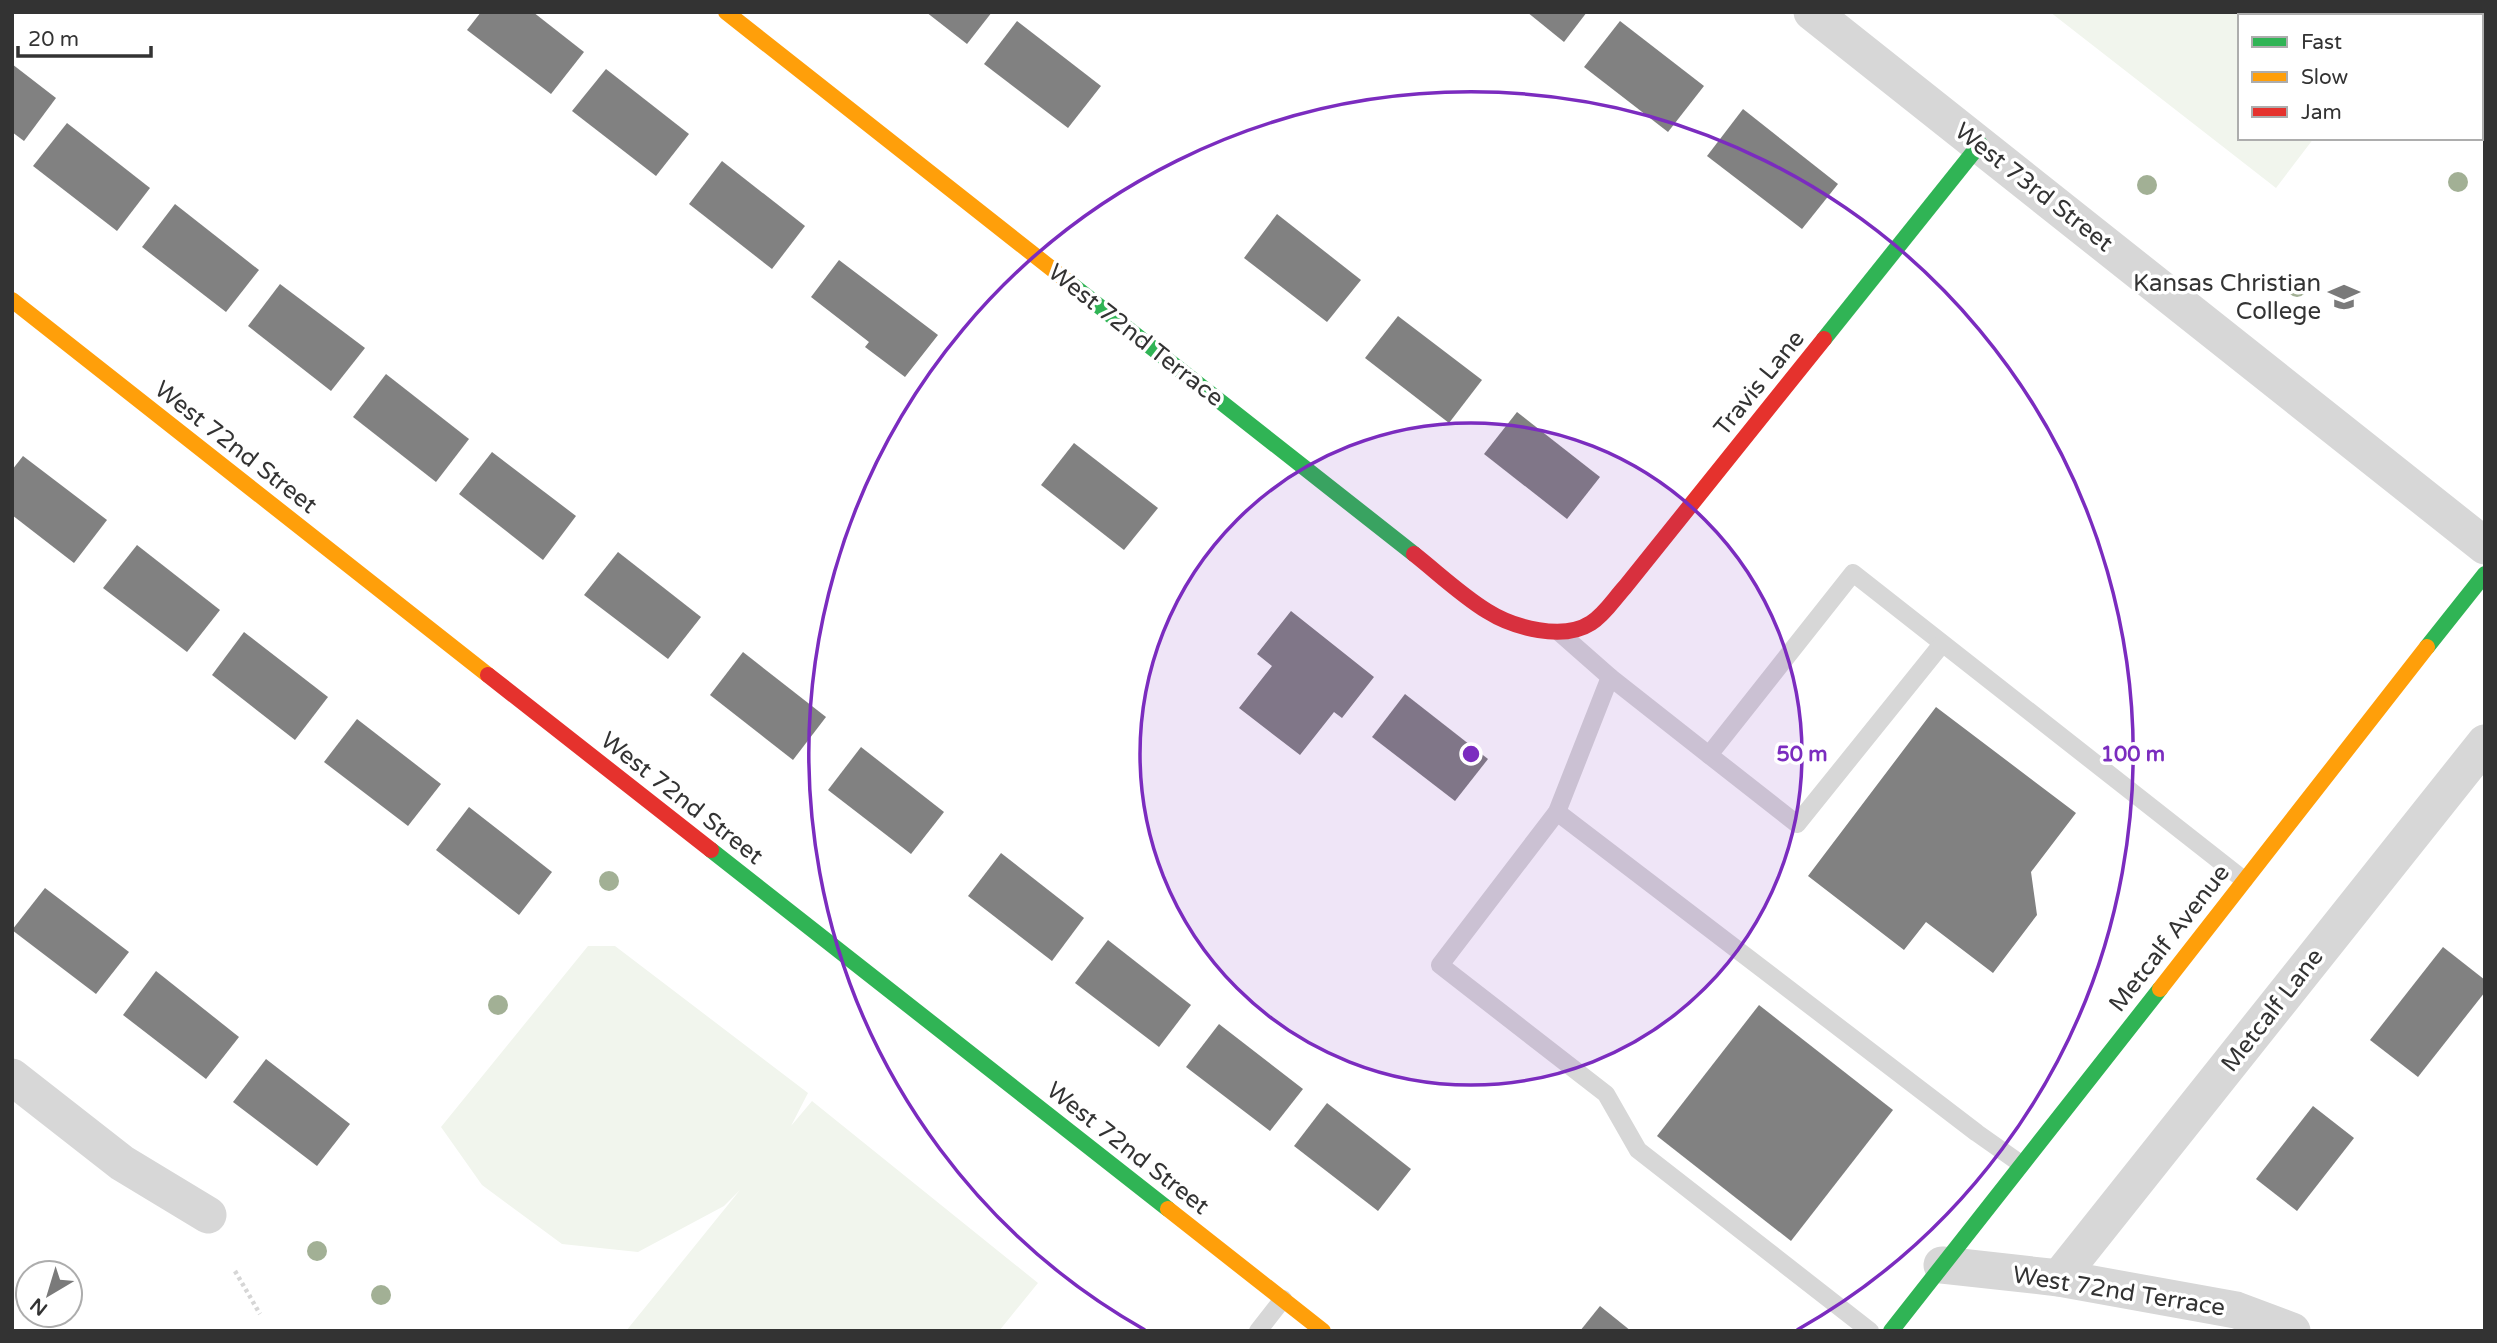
<svg xmlns="http://www.w3.org/2000/svg" width="2497" height="1343" font-family="'Varela Round',sans-serif">
<style>
.green{fill:#f1f5ed}
.building{fill:#818181}
.lines{fill:none;stroke-linecap:round;stroke-linejoin:round}
.path{stroke:#d6d6d6;stroke-width:4.5;stroke-dasharray:3.5 3.5;stroke-linecap:butt}
.lane{stroke:#d7d7d7;stroke-width:18}
.street{stroke:#d7d7d7;stroke-width:37}
.fast{stroke:#30b455;stroke-width:16}
.slow{stroke:#ff9f0a;stroke-width:16}
.jam{stroke:#e5322d;stroke-width:16}
.tree{fill:#a2b095}
.ring{fill:none;stroke:#7b2cbf;stroke-width:3.5}
.labels{text-anchor:middle;stroke-width:7;stroke-linejoin:round;paint-order:stroke}
.street-label{font-size:24px;fill:#333;stroke:#fff}
.poi-label{font-size:24px;fill:#333;stroke:#fff;text-anchor:end}
.centre{fill:#7b2cbf;stroke:#fff;stroke-width:3.5}
.ring-label{font-size:21px;text-anchor:middle;font-weight:bold;fill:#7b2cbf;stroke:#fff;stroke-width:7;stroke-linejoin:round;paint-order:stroke}
</style>
<rect width="100%" height="100%" fill="#fff"/>
<g class="green">
<polygon points="2050,12 2412,12 2410,16 2240,16 2240,138 2314,138 2276,188"/>
<polygon points="588,946 615,946 808,1093 791,1126 812,1101 1038,1283 999,1331 626,1331 740,1190 724,1206 638,1252 562,1244 482,1185 441,1127"/>
</g>
<g class="building">
<polygon points="481,12 533,12 584,52 551,94 467,30"/>
<polygon points="926,12 992,12 967,44"/>
<polygon points="1527,12 1587,12 1564,42"/>
<polygon points="1017,21 1101,86 1068,128 984,64"/>
<polygon points="1620,21 1704,86 1668,132 1584,67"/>
<polygon points="12,64 56,98 24,141 12,132"/>
<polygon points="606,69 689,134 656,176 572,111"/>
<polygon points="1743,109 1838,184 1802,229 1707,156"/>
<polygon points="67,123 150,188 117,231 33,166"/>
<polygon points="722,161 805,226 772,269 689,204"/>
<polygon points="175,204 259,270 226,312 142,247"/>
<polygon points="1277,214 1361,280 1327,322 1244,258"/>
<polygon points="839,260 938,335 905,377 865,347 869,342 811,297"/>
<polygon points="280,284 365,348 331,391 248,326"/>
<polygon points="1398,316 1482,380 1449,423 1365,358"/>
<polygon points="386,374 469,439 436,482 353,417"/>
<polygon points="1517,412 1600,477 1567,519 1484,454"/>
<polygon points="1074,443 1158,508 1124,550 1041,485"/>
<polygon points="492,452 576,516 543,560 459,494"/>
<polygon points="23,456 107,520 74,563 12,515 12,470"/>
<polygon points="137,545 220,610 187,652 103,588"/>
<polygon points="618,552 701,617 668,659 584,595"/>
<polygon points="1291,611 1374,677 1342,718 1334,712 1300,755 1239,708 1272,666 1257,654"/>
<polygon points="244,632 328,697 295,740 212,675"/>
<polygon points="743,652 826,717 793,760 710,695"/>
<polygon points="1405,694 1488,759 1455,801 1372,737"/>
<polygon points="1936,707 2076,813 2031,872 2037,915 1993,973 1926,922 1904,950 1808,876"/>
<polygon points="357,719 441,784 408,826 324,762"/>
<polygon points="861,747 944,812 911,854 828,790"/>
<polygon points="469,807 552,872 519,915 436,850"/>
<polygon points="1001,853 1084,918 1052,961 968,896"/>
<polygon points="45,888 129,952 96,994 12,930"/>
<polygon points="1108,940 1191,1005 1159,1047 1075,983"/>
<polygon points="2443,947 2485,980 2485,992 2418,1077 2370,1040"/>
<polygon points="156,971 239,1037 206,1079 123,1015"/>
<polygon points="1759,1005 1893,1110 1791,1241 1657,1136"/>
<polygon points="1219,1024 1303,1089 1270,1131 1186,1067"/>
<polygon points="266,1059 350,1124 317,1166 233,1102"/>
<polygon points="1327,1103 1411,1169 1378,1211 1294,1146"/>
<polygon points="2313,1106 2354,1138 2297,1211 2256,1179"/>
<polygon points="1600,1306 1631,1331 1580,1331"/>
</g>
<g class="lines">
<polyline class="path" points="235,1271 260,1314"/>
<g class="lane">
<polyline points="1560,633 1610,677 1709,755 1853,573 2244,880"/>
<polyline points="1610,677 1557,812 1440,965 1606,1094 1638,1150 1870,1331"/>
<polyline points="1709,755 1797,824 1942,644"/>
<polyline points="1557,812 1977,1133 2021,1164"/>
<polyline points="1258,1331 1283,1299"/>
</g>
<g class="street">
<polyline points="1812,12 2485,546"/>
<polyline points="12,1077 122,1163 208,1215"/>
<polyline points="1942,1265 2059,1278 2236,1310 2292,1331"/>
<polyline points="2059,1278 2485,743"/>
</g>
<g class="fast">
<polyline points="1071,284 1414,554"/>
<polyline points="1824,339 1980,144"/>
<polyline points="2427,647 2485,574"/>
<polyline points="711,850 1168,1209"/>
<polyline points="1891,1331 2160,989"/>
</g>
<g class="slow">
<polyline points="726,12 1071,284"/>
<polyline points="12,300 488,675"/>
<polyline points="2160,989 2427,647"/>
<polyline points="1168,1209 1323,1331"/>
</g>
<g class="jam">
<path d="M1414 554C1438 573 1461 595 1487 611 1514 628 1563 641 1591 623 1605 614 1614 599 1625 587L1824 339"/>
<polyline points="488,675 711,850"/>
</g>
</g>
<g class="tree">
<circle cx="2458" cy="182" r="10"/>
<circle cx="2147" cy="185" r="10"/>
<circle cx="2297" cy="287" r="10"/>
<circle cx="609" cy="881" r="10"/>
<circle cx="498" cy="1005" r="10"/>
<circle cx="317" cy="1251" r="10"/>
<circle cx="381" cy="1295" r="10"/>
</g>
<circle cx="1471" cy="754" r="331" fill="#7b2cbf" fill-opacity=".12"/>
<g class="ring">
<circle cx="1471" cy="754" r="331"/>
<path d="M1145 1330A662 662 0 1 1 1797 1330"/>
</g>
<defs>
<symbol id="university-bare" viewBox="-9 -9 18 18"><path d="M0-5L7-2L0 1L-7-2ZM-4 1L0 2.5L4 1V4Q0 6-4 4Z" fill="#7a7a7a" stroke="#fff" stroke-width="2.5" paint-order="stroke"/></symbol>
</defs>
<g fill-rule="evenodd">
<use href="#university-bare" x="2322" y="275" width="44" height="44"/>
</g>
<g class="labels">
<g class="street-label">
<text transform="translate(2034 187) rotate(38)" y="8">West 73rd Street</text>
<text transform="translate(1136 335) rotate(38)" y="8">West 72nd Terrace</text>
<text transform="translate(1759 383) rotate(-51)" y="8">Travis Lane</text>
<text transform="translate(236 447) rotate(38)" y="8">West 72nd Street</text>
<text transform="translate(682 798) rotate(38)" y="8">West 72nd Street</text>
<text transform="translate(2169 938) rotate(-52)" y="8">Metcalf Avenue</text>
<text transform="translate(2272 1010) rotate(-52)" y="8">Metcalf Lane</text>
<text transform="translate(1128 1148) rotate(38)" y="8">West 72nd Street</text>
<text transform="translate(2119 1291) rotate(9)" y="8">West 72nd Terrace</text>
</g>
<g class="poi-label">
<text x="2321" y="291">Kansas Christian<tspan x="2321" dy="28">College</tspan></text>
</g>
</g>
<circle cx="1471" cy="754" r="10" class="centre"/>
<g class="ring-label">
<text x="1802" y="761">50 m</text>
<text x="2133" y="761">100 m</text>
</g>
<rect width="2497" height="1343" fill="none" stroke="#333333" stroke-width="28"/>
<rect x="2238" y="14" width="245" height="126" fill="#ffffff" stroke="#adadad" stroke-width="2"/>
<rect x="2252" y="37" width="35" height="10" fill="#30b455" stroke="#adadad" stroke-width="2"/>
<text x="2301" y="49" font-size="21" fill="#333333">Fast</text>
<rect x="2252" y="72" width="35" height="10" fill="#ff9f0a" stroke="#adadad" stroke-width="2"/>
<text x="2301" y="84" font-size="21" fill="#333333">Slow</text>
<rect x="2252" y="107" width="35" height="10" fill="#e5322d" stroke="#adadad" stroke-width="2"/>
<text x="2301" y="119" font-size="21" fill="#333333">Jam</text>
<g transform="translate(49 1294) rotate(218)"><circle r="33" fill="#ffffff" stroke="#adadad" stroke-width="2"/>
<path d="M0-5L12 26L0 18L-12 26Z" fill="#7a7a7a"/>
<text y="-10" font-size="19" font-weight="bold" text-anchor="middle" fill="#333333">N</text>
</g>
<path d="M18 46v10h133v-10" fill="none" stroke="#333333" stroke-width="3.5"/>
<text x="28" y="46" font-size="21" fill="#333333" stroke="#ffffff" stroke-width="5" paint-order="stroke">20 m</text>
</svg>
